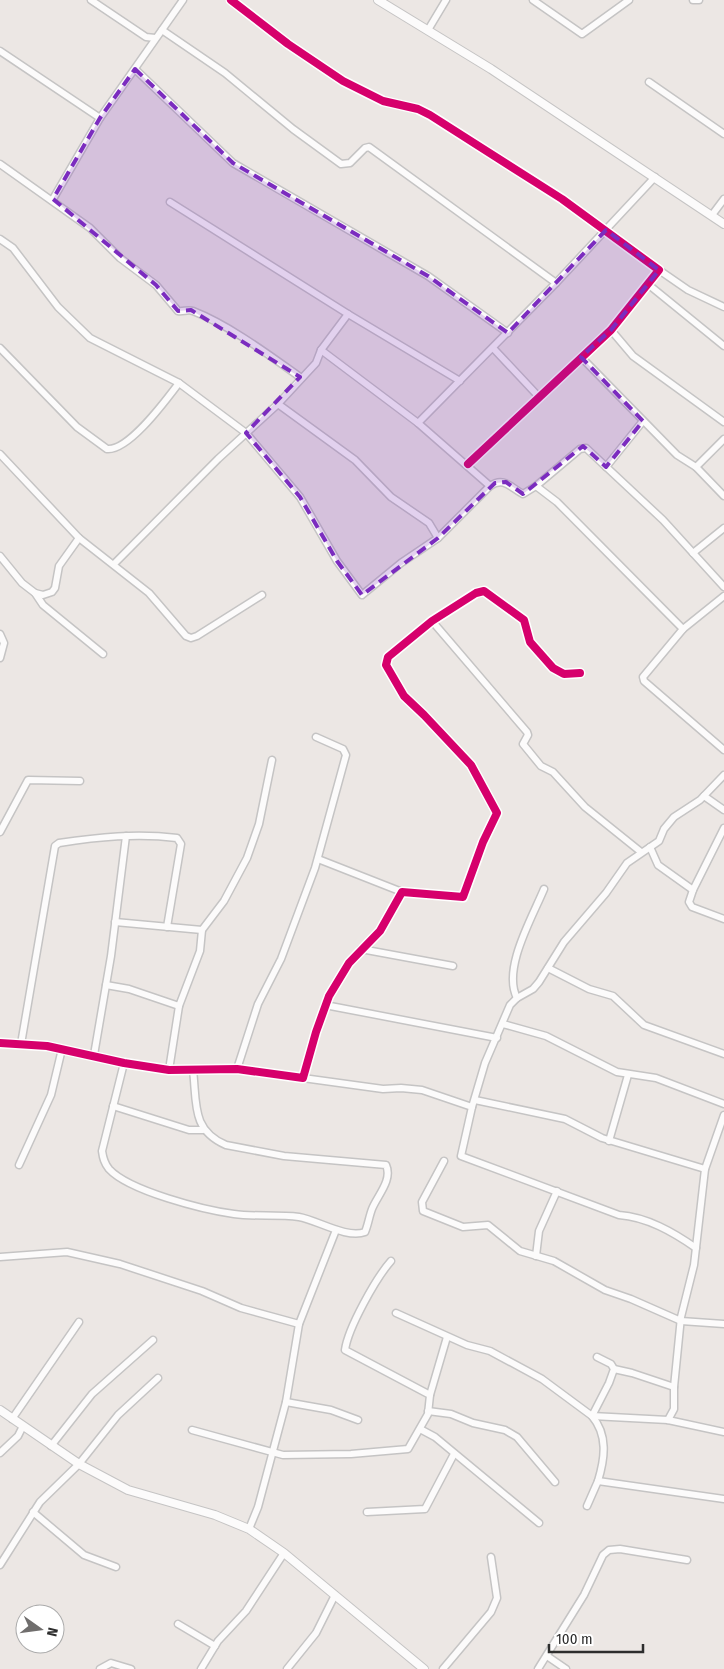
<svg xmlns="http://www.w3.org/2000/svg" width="724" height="1669" font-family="'Fira Sans Condensed',sans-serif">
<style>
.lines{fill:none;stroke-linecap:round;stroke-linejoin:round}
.minor-casing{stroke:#c5c4c4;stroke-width:9}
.tertiary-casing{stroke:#c5c4c4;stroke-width:10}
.minor{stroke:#fcfbfb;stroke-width:6}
.tertiary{stroke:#fcfbfb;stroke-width:8}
.cycleway-casing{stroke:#fff;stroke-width:11}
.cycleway{stroke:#d6006c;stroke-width:8}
.marked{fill:#7b2cbf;fill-opacity:0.2;stroke:#7b2cbf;stroke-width:4;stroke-dasharray:10 6;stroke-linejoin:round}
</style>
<rect width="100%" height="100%" fill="#ece7e4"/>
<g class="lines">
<defs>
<g id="minor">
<polyline points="91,0 146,37 155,38"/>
<polyline points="231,0 288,44 343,81 383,101 418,109 430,115 562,199 659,270 611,330 468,464"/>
<polyline points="533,0 582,34 629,0"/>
<polyline points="693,0 699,0"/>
<polyline points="162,30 225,73 293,129 341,164 350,163 365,148 369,147 556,283"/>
<polyline points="428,30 446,0"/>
<polyline points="0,51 100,118"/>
<polyline points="135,69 233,163 428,276 508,333"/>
<polyline points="649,82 724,134"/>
<path d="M0 164 90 228 120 258 156 285 178 311C183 312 188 309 193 311 229 325 269 355 300 377"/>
<polyline points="53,199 100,118 183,0"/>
<polyline points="170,202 348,314 460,381"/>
<polyline points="712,215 724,199"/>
<polyline points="0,239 13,248 58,307 90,338 179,383 246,433 300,497 337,561 362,595 401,563 438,538 490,486"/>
<polyline points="659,270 688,290 724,307"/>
<polyline points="649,285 724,346"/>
<polyline points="611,330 633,356 724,422"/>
<path d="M0 348 77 427 107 449C129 451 166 400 179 383"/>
<polyline points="493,348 539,397"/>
<path d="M321 350 418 423 490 486C504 476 511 488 523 494L536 486 557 502 683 629"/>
<polyline points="581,357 677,455 696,467 724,496"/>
<polyline points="278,404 355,460 391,497 429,523 438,538"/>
<polyline points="418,423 556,283 655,177"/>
<polyline points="0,454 79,538 149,593 186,636 191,638 197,636 262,595"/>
<polyline points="606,467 643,421"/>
<polyline points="696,467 724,439"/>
<polyline points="536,486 580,449 586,448 663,520 724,587"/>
<polyline points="693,553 724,528"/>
<polyline points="0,556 22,583 35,593 43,605 103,654"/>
<polyline points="114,564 218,459 278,404 316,363 321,350 348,314"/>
<polyline points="35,593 43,595 52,592 55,588 59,566 79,538"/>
<polyline points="724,596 683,629 643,677 644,681 724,750"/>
<polyline points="432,621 527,732 528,735 523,744 541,766 553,772 585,807 641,852"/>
<polyline points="0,634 4,643 0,658"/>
<polyline points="704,796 724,810"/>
<polyline points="724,828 693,890 689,902 692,907 724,919"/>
<polyline points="0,832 28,780 80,781"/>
<polyline points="650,847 658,865 693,890"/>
<polyline points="318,859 402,892"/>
<polyline points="115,922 202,930"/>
<polyline points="361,949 453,966"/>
<polyline points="548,968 589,989 613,996 644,1025 724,1054"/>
<polyline points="106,985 129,989 179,1006"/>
<path d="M517 998C502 969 532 918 544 889"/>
<polyline points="325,1005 497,1038"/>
<polyline points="503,1024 546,1036 617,1072 656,1078 724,1104"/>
<polyline points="0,1043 47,1046 124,1063 169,1070 237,1069 303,1078 316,1032 329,996 349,963 380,931 402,892 463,897 483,842 497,813 471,765 424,715 404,696 386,665 388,657 432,621 476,593 484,591 524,620 530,642 553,668 564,674 580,673"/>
<path d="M21 1044 55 846 59 843C98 837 137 833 177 838L181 844 167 927"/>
<polyline points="94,1055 111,956 126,836"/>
<path d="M124 1063 102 1151C103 1158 104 1163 109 1169 129 1191 204 1210 234 1214 255 1217 277 1214 299 1217 317 1220 347 1239 365 1232 368 1225 369 1217 372 1209 377 1196 393 1180 386 1165L284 1156 226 1145C191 1130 197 1103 193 1070"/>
<polyline points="237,1069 258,1004 281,959 315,868 346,755 343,749 316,737"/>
<polyline points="169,1070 179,1006 200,951 202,930 224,901 247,858 259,824 272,760"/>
<path d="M303 1078 383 1089 401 1088 422 1090 472 1107 461 1156 619 1215C647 1217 673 1232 696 1248"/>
<polyline points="475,1100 565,1119 602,1138 705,1169"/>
<polyline points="113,1106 189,1130 203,1130"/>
<polyline points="472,1107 485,1063 510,1005 517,998 533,989 539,982 564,942 606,893 627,863 659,841 664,829 674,817 700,800 724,775"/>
<polyline points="609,1141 628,1075"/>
<polyline points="444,1161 422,1202 423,1211 463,1227 488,1225 520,1251 554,1261 605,1290 631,1299 681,1321 724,1324"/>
<polyline points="19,1165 51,1095 62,1049"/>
<polyline points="536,1256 539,1231 557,1191"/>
<polyline points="0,1257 67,1252 120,1264 202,1291 241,1308 299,1324"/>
<polyline points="396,1313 467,1345 490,1351 542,1379 592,1416 668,1420 724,1432"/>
<path d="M597 1357 611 1364 614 1369 609 1383 592 1416C608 1435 605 1458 598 1481L724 1499"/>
<polyline points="614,1369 632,1373 674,1387"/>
<polyline points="430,1395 447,1337"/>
<polyline points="286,1402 331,1410 358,1420"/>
<polyline points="428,1411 451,1414 473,1423 505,1430 517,1437 555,1482"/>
<polyline points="12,1419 79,1322"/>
<polyline points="668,1420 674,1409 674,1387 681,1317 694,1265 705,1169 724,1115"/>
<polyline points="420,1429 435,1437 539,1523"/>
<path d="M192 1430 283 1455 351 1454 408 1449 428 1414 430 1395 345 1350C348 1328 376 1278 391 1261"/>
<polyline points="51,1446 92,1394 153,1340"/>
<polyline points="0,1453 18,1436 23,1426"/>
<polyline points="587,1506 598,1481"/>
<polyline points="33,1512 84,1555 116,1567"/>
<polyline points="367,1512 425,1509 454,1454"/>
<polyline points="249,1529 258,1507 286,1402 299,1324 336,1230"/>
<polyline points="0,1565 40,1502 79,1464 118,1415 158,1378"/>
<polyline points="178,1624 215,1646"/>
<polyline points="547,1656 566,1669"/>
<polyline points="100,1669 111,1663 131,1669"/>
<polyline points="201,1669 218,1641 246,1611 284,1553"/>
<polyline points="287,1669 316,1633 335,1595"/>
<polyline points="443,1669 491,1612 497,1598 491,1557"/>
<polyline points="538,1669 584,1595 603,1555 609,1550 620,1549 687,1560"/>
</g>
<g id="tertiary">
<polyline points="378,0 491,69 724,224"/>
<polyline points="0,1410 79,1464 128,1490 215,1515 249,1529 284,1553 424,1669"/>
</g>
</defs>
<use href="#minor" class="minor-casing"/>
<use href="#tertiary" class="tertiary-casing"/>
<use href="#minor" class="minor"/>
<use href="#tertiary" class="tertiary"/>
<defs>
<g id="cycleway">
<polyline points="231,0 288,44 343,81 383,101 418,109 430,115 562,199 659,270 611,330 468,464"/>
<polyline points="0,1043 47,1046 124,1063 169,1070 237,1069 303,1078 316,1032 329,996 349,963 380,931 402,892 463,897 483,842 497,813 471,765 424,715 404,696 386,665 388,657 432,621 476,593 484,591 524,620 530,642 553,668 564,674 580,673"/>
</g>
</defs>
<use href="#cycleway" class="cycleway-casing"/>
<use href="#cycleway" class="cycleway"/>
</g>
<path class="marked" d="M135 69 233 163 428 276 508 333 606 230 659 270 611 330 581 357 643 421 606 467 583 446 523 494 506 482 495 483 438 538 362 595 337 561 300 497 246 433 300 377 191 310 178 311 156 285 53 199 100 118Z"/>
<g transform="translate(40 1629) rotate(104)"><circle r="24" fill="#ffffff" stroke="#ababab"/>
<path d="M0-4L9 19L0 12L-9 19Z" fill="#706e6d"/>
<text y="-8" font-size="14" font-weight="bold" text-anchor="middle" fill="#2d2d2d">N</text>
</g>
<path d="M549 1644v8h94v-8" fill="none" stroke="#2d2d2d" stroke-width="2.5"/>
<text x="556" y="1644" font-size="15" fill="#2d2d2d" stroke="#ffffff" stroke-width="4" paint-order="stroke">100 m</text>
</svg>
